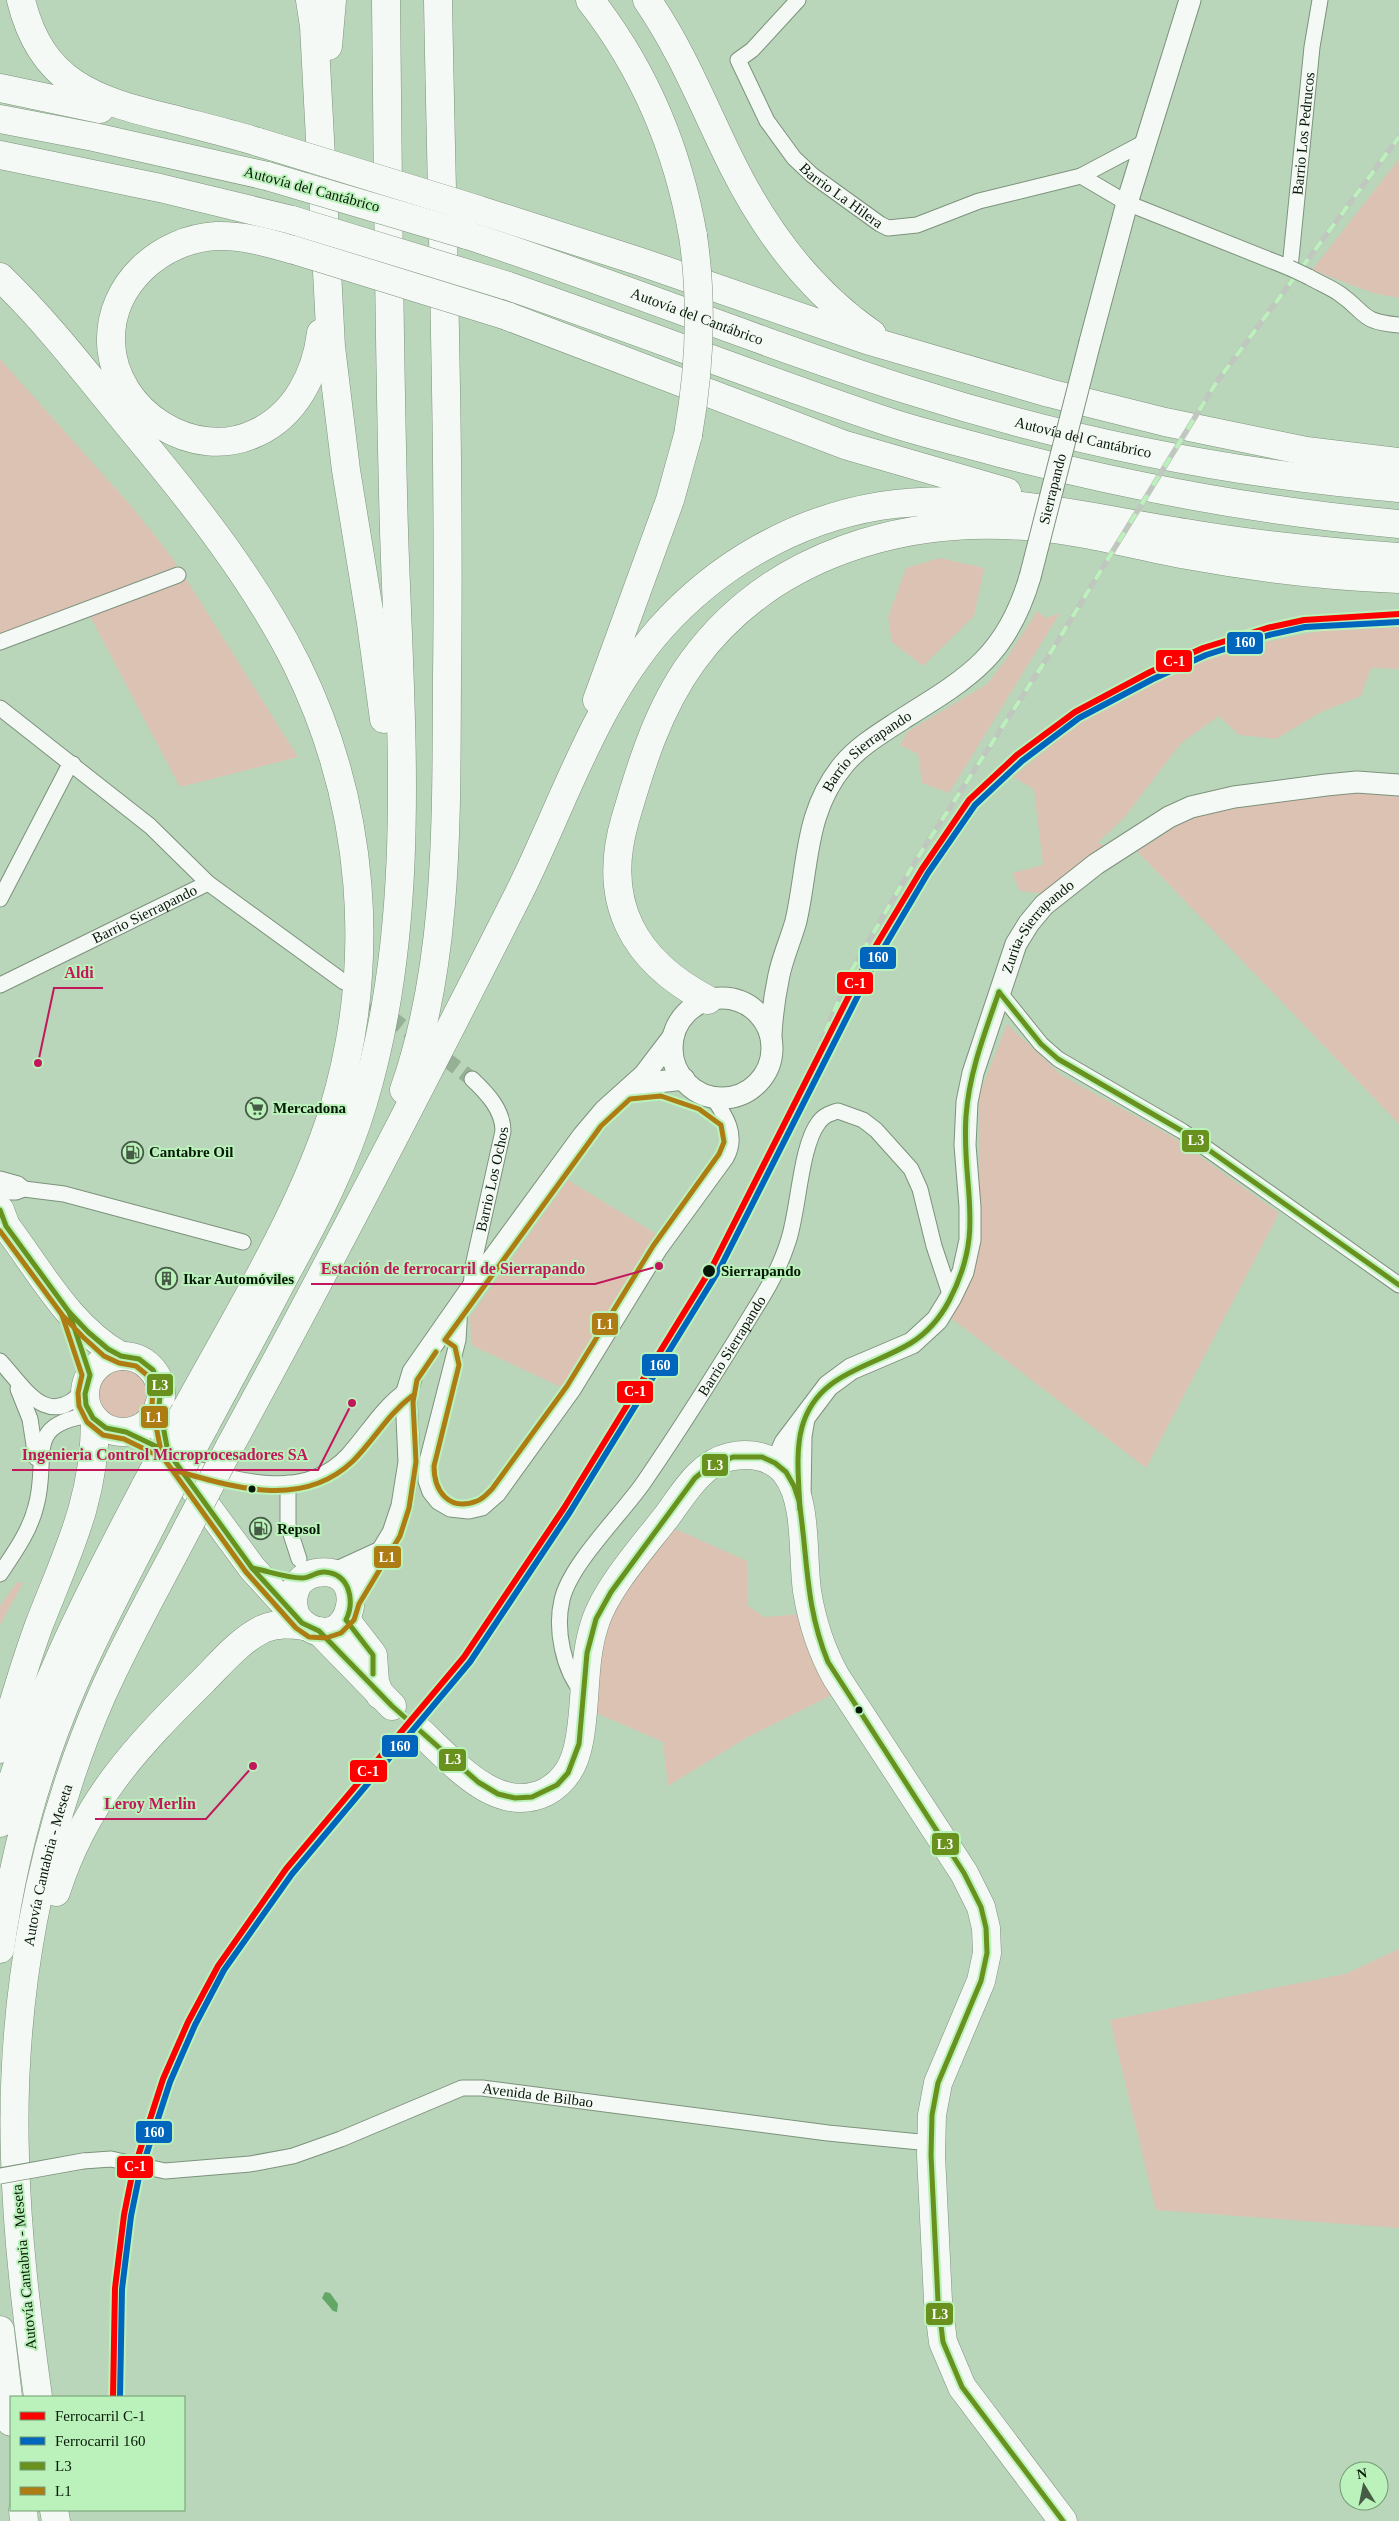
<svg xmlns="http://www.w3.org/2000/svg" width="1399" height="2521" font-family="Georgia,serif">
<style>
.green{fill:#dcc2b2}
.water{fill:#62a765}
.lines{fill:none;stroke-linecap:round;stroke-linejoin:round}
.street-tunnel{stroke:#96b096;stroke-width:15;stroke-dasharray:15 8;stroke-linecap:butt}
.street-casing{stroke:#7c927c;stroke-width:17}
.secondary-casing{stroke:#7c927c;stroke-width:23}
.highway-casing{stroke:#7c927c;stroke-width:29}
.street{stroke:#f5f9f5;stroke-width:15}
.secondary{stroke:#f5f9f5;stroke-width:21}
.highway{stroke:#f5f9f5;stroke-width:28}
.rail-casing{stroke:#bfc7bf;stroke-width:5.5}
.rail{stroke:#bbf1ba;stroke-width:4;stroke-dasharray:11;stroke-linecap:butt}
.street-bridge-casing{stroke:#7c927c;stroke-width:17;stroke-linecap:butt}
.secondary-bridge-casing{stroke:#7c927c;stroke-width:23;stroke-linecap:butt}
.highway-bridge-casing{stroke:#7c927c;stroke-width:29;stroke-linecap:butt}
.street-bridge{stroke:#f5f9f5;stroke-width:15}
.secondary-bridge{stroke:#f5f9f5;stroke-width:21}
.highway-bridge{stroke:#f5f9f5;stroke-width:28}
.bus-1-casing{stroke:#bbf1ba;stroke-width:9}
.bus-2-casing{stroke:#bbf1ba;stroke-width:9}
.bus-1{stroke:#68911e;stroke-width:5}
.bus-2{stroke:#ad7c13;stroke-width:5}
.rail-1-casing{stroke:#bbf1ba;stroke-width:10}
.rail-2-casing{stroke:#bbf1ba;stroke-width:10}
.rail-1{stroke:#f00;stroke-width:6}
.rail-2{stroke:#0065bd;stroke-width:6}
.stop-dot{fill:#061906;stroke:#bbf1ba;stroke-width:2}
.labels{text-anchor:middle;stroke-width:4;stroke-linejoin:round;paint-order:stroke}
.street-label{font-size:15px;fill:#061906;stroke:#bbf1ba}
.poi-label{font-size:15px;font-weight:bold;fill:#061906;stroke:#bbf1ba;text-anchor:start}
.stop-label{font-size:15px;font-weight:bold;fill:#061906;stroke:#bbf1ba;text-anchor:start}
.leader{fill:none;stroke:#c2185b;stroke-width:2}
.callout-dot{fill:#c2185b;stroke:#bbf1ba;stroke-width:2}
.callout-label{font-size:16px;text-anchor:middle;font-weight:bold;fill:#c2185b;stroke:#bbf1ba;stroke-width:4;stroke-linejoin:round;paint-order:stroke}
.line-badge{stroke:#bbf1ba;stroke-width:2}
.badge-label{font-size:14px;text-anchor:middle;font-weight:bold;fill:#fff}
</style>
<rect width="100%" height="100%" fill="#bad6ba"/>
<g class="green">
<polygon points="1399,159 1399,298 1373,293 1312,270"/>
<polygon points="0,359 132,507 171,556 177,566 0,634"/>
<polygon points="940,558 984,568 974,616 923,666 892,642 888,617 906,568"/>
<polygon points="186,579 298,757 180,787 90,616"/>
<polygon points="1037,611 1046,618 1060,613 949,793 922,783 918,754 900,745 907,732 987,684 1007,658"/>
<path d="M1362 624 1399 625V669L1371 668 1361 696 1321 712 1276 739 1239 735 1219 716 1181 743 1124 818 1097 843 1110 847 1046 894 1020 891 1012 873 1043 865 1034 789 1013 777C1044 752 1075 724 1109 703 1187 657 1274 638 1362 624Z"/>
<polygon points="1363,790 1399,795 1399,1124 1137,851 1189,818 1224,808"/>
<polygon points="1007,1024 1061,1075 1173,1137 1279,1213 1146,1468 951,1318 971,1277 979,1239 979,1095"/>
<polygon points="568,1180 661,1237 565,1389 471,1345 470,1317"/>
<circle cx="124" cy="1393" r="27"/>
<polygon points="671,1527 747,1561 747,1605 764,1617 803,1614 836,1693 746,1738 668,1786 663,1742 594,1712 604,1626 625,1590"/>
<polygon points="17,1582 23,1583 0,1625 0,1606"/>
<polygon points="1399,1949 1399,2228 1156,2210 1110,2020 1345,1974"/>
</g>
<polygon class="water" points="325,2292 330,2293 338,2304 337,2312 333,2311 322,2298"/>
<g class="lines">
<polyline class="street-tunnel" points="353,989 472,1079"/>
<defs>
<g id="street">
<path id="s1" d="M798 0 752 50 738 60 767 121 794 158 812 175 880 224 888 228 917 225 979 201 1081 176 1147 141"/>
<path id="s2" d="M1081 176 1127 203 1290 268 1312 47 1320 0"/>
<path d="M1309 277C1319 283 1330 287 1340 294 1367 313 1360 322 1399 325"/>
<polyline points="0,642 178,575"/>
<polyline points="0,708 150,826 208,883 344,982"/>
<polyline points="0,899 67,770 73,764"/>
<path id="s3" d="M0 985 208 883"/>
<polyline points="999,992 1041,1044 1058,1059 1182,1131 1399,1285"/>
<polyline points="0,1179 18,1184 24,1189"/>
<polyline points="0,1192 16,1192 24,1189 64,1194 243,1242"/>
<path id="s4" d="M471 1287 473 1266 503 1131C503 1110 487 1093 472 1079"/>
<path d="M460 1306 458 1340 426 1465V1481L430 1492 438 1502 450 1509 469 1511 482 1508 498 1494 573 1390 659 1250 726 1158C739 1135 725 1115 712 1096"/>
<path d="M0 1361C24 1387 48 1432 85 1389"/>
<polyline points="18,1389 30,1419 36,1458"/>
<path d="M179 1464C233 1479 303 1504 348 1455 368 1433 382 1407 407 1390"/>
<polyline points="288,1483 288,1525 299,1559"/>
<path d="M0 1574C14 1553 30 1531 36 1506 50 1457 22 1424 91 1415"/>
<path id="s5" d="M583 1693C563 1670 555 1629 562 1600 570 1564 622 1514 644 1482 683 1425 720 1366 756 1307 769 1287 781 1264 788 1242 799 1210 800 1146 819 1122 824 1115 831 1113 838 1111L863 1120 876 1130 911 1169 920 1189 934 1246 951 1297"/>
<path id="s6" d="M83 2161 111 2159 165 2171 250 2164 293 2156 341 2139 462 2088H482L828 2133 930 2143"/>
</g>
<g id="secondary">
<polyline points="1090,342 1127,203 1190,0"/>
<circle cx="722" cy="1048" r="50"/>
<path id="s7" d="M771 1035C772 1015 775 994 779 975 783 956 791 939 796 921 809 864 804 812 844 764 860 745 883 732 904 718 970 677 1007 655 1030 577"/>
<polyline points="631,1090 649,1083 684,1079"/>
<path id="s8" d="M776 1464 785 1443 828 1386 851 1369 912 1343 937 1320 951 1297 963 1272 970 1240V1207L965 1145 967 1102 973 1073 1016 944 1029 923 1044 905 1096 864 1169 817 1191 807 1234 797 1326 785 1357 782 1399 785"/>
<polyline points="800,1498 801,1436 804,1419"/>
<polyline points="333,1574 381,1552"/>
<polyline points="352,1601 393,1533 402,1506 409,1462 406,1395 413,1372 471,1289 583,1136 605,1110 644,1075 673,1037"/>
</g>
<g id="highway">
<path d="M21 0C41 83 94 100 169 118 199 126 229 133 258 142"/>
<polyline points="310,0 314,26 331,347 346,470 371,623 384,719"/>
<path d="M590 0C644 69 678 150 693 236"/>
<path d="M647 0C683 52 705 110 733 166 766 232 810 291 872 334"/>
<polyline points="328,46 332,0"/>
<polyline points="0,88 100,109"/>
<polyline points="0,119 94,137 267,176"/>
<polyline points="0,155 160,188 292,220"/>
<polyline points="476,209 638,261 867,340 1049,393 1165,422 1306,451 1399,462"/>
<path id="s9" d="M467 235C615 283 759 343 908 390 1067 441 1232 474 1399 488"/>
<path d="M294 250C269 243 243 235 216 236 161 239 109 284 111 343 114 412 194 463 256 433 296 415 316 373 321 333"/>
<path d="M0 277C50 325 91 380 135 433 195 505 255 581 297 665 365 804 378 963 333 1111 301 1213 236 1317 185 1411"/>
<path d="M505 285C631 328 756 377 883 420 921 433 961 442 1000 453 1130 487 1264 512 1399 524"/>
<polyline points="507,316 845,445 1007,492"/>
<polyline points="597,700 670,500 688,435"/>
<path d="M708 1000C634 961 601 903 625 820 641 765 658 709 692 662 771 553 906 515 1035 527 1086 531 1137 546 1187 555 1257 568 1328 576 1399 579"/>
<path d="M404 1090C450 960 446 813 447 676 450 451 442 225 438 0"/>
<path d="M0 1210 6 1226C40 1271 70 1328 121 1356"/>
<circle cx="123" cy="1394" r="38"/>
<path d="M159 1405 168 1452 175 1463 252 1568 302 1623C352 1662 374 1562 316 1573 295 1577 289 1598 296 1616"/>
<path d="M204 1427C231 1377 258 1327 284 1277 315 1221 345 1164 363 1103 419 918 400 720 394 531 389 354 388 177 386 0"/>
<path d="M229 1448C329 1265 425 1079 519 893 563 805 594 704 660 629 717 565 795 520 880 506 984 490 1084 517 1186 533 1256 545 1328 552 1399 557"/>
<polyline points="346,1620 373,1655 375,1682 380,1695"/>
<polyline points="319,1631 392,1706"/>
<path d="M416 1728C450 1758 495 1817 546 1792 566 1781 575 1764 579 1742 587 1702 582 1662 595 1623 606 1588 644 1546 667 1516 684 1493 700 1464 729 1457 749 1452 773 1456 786 1473 808 1501 802 1556 807 1591 812 1622 821 1650 836 1677L964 1873 981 1907 986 1928 987 1953 981 1981 938 2083 932 2115 931 2155 938 2301 943 2342 962 2387 1063 2521"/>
<path d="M0 1749C12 1707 24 1666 39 1625 67 1553 95 1500 95 1420"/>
<path d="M0 1823C32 1703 88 1595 146 1485"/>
<path d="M56 1892C85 1801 136 1747 203 1681 221 1663 240 1640 263 1629 277 1623 290 1624 305 1626"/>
<path d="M0 1949C13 1857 37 1768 74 1683 102 1618 136 1557 167 1495"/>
<polyline points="0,2330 11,2422"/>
<path id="s10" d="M38 2397C27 2317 17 2238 15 2157 10 2000 39 1839 102 1695 128 1637 160 1581 189 1525"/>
<polyline points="23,2510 24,2521"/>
<polyline points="54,2510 56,2521"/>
</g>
</defs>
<use href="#street" class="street-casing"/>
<use href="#secondary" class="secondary-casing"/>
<use href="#highway" class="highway-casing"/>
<use href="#street" class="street"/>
<use href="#secondary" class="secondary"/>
<use href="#highway" class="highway"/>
<defs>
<polyline id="rail" points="800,1093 850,973 916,860 1049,655 1216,383 1399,137"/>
</defs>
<use href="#rail" class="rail-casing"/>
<use href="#rail" class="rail"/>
<defs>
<g id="street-bridge">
<polyline points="1290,268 1309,277"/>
<polyline points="0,2176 83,2161"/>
</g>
<g id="secondary-bridge">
<path id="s11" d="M1030 577 1090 342"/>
</g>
<g id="highway-bridge">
<polyline points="258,142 476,209"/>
<polyline points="267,176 467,235"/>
<polyline points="292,220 505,285"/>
<polyline points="294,250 507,316"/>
<path d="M688 435C700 368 703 304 693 236"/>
<polyline points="146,1485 185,1411"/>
<polyline points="167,1495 204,1427"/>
<polyline points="189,1525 229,1448"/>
</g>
</defs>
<use href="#street-bridge" class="street-bridge-casing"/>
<use href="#secondary-bridge" class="secondary-bridge-casing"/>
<use href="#highway-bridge" class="highway-bridge-casing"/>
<use href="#street-bridge" class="street-bridge"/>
<use href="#secondary-bridge" class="secondary-bridge"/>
<use href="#highway-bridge" class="highway-bridge"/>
<defs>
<g id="bus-1">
<polyline points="999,992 1041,1044 1058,1059 1182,1131 1399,1285"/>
<path d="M0 1210 6 1226 69 1312 88 1332 108 1349 121 1356 139 1359 153 1370 161 1387 159 1405 168 1452 252 1568 302 1623 319 1631 392 1706 478 1782 498 1794 515 1798 532 1797 557 1785 568 1773 579 1744 587 1653 596 1619 611 1592 695 1478 706 1469 733 1457H762L775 1463 786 1472 794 1486 799 1501C808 1559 805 1606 828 1662L964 1873 981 1907 986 1928 987 1953 981 1981 938 2083 932 2115 931 2155 938 2301 943 2342 962 2387 1063 2521"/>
<polyline points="69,1312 90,1375 85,1394 86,1405 93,1418 106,1428 126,1432 168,1452"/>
<path d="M800 1510C799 1483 795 1453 802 1427 817 1373 870 1368 911 1343 927 1333 940 1318 949 1301 987 1229 961 1188 966 1116 969 1073 985 1032 999 992"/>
<path d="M252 1568C268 1571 286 1578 302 1578 310 1578 317 1571 325 1572 350 1574 355 1601 346 1620L373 1655V1674"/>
</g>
<g id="bus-2">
<path d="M661 1096 699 1109 721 1125 724 1142 719 1154 653 1246 567 1386 492 1489C488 1493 483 1499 477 1501 449 1512 434 1491 434 1466L459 1365 455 1347 445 1340 601 1126 630 1099Z"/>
<polyline points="0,1231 63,1316 83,1337 104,1356 119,1363 136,1366 147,1375 153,1388 152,1406 162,1456 246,1572 296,1628 309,1637 326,1638 341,1633 354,1620 359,1604 400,1536 409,1508 416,1462 413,1402 417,1380 436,1352"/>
<polyline points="62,1315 82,1375 78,1393 79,1406 87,1422 103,1435 124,1439 165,1459"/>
<path d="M173 1470C233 1487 302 1510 353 1461 374 1440 388 1414 412 1396"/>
</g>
</defs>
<use href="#bus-1" class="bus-1-casing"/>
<use href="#bus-2" class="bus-2-casing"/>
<use href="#bus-1" class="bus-1"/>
<use href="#bus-2" class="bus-2"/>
<defs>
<polyline id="rail-1" points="113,2397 115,2288 124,2215 132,2175 163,2079 188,2022 218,1966 286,1869 464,1657 564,1508 712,1267 866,962 922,869 969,800 1017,755 1075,712 1150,672 1203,648 1267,628 1304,620 1399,614"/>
<polyline id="rail-2" points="120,2397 122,2289 131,2216 139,2177 170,2082 195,2025 224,1970 292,1874 470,1662 570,1512 719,1270 873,966 928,873 975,805 1022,761 1079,718 1153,679 1206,655 1269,635 1305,627 1399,622"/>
</defs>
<use href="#rail-1" class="rail-1-casing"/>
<use href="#rail-2" class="rail-2-casing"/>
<use href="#rail-1" class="rail-1"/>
<use href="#rail-2" class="rail-2"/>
</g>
<defs>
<symbol id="supermarket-ring" viewBox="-11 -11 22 22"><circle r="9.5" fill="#bbf1ba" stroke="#455b45" stroke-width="1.5"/><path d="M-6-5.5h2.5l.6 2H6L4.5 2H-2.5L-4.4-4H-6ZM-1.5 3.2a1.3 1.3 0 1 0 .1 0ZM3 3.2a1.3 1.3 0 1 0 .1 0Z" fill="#455b45"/></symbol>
<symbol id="fuel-ring" viewBox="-11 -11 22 22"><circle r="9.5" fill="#bbf1ba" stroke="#455b45" stroke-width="1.5"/><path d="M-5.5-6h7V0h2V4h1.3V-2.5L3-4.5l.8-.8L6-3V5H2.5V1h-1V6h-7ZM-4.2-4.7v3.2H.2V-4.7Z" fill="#455b45"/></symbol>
<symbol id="building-ring" viewBox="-11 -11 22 22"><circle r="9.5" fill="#bbf1ba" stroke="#455b45" stroke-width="1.5"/><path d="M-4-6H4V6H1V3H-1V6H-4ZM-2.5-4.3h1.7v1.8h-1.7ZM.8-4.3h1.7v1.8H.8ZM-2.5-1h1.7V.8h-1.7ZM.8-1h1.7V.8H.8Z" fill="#455b45"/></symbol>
</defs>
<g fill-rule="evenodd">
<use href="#supermarket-ring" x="244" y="1096" width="25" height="25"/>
<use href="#fuel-ring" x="120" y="1140" width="25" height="25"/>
<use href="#building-ring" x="154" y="1266" width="25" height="25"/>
<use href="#fuel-ring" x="248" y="1516" width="25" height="25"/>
</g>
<g class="stop-dot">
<circle cx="709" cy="1271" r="7"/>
<circle cx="252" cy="1489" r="4.5"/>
<circle cx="859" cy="1710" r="4.5"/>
</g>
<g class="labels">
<g class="street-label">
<text dy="5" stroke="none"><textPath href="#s2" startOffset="364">Barrio Los Pedrucos</textPath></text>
<text transform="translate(312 189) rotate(15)" y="5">Autovía del Cantábrico</text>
<text dy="5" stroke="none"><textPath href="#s1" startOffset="259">Barrio La Hilera</textPath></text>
<text dy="5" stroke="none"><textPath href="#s9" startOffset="244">Autovía del Cantábrico</textPath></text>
<text dy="5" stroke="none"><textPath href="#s9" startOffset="649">Autovía del Cantábrico</textPath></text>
<text dy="5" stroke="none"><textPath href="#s11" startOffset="91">Sierrapando</textPath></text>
<text dy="5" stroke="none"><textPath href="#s7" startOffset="309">Barrio Sierrapando</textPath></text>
<text dy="5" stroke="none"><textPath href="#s3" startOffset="161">Barrio Sierrapando</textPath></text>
<text dy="5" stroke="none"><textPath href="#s8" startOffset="641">Zurita-Sierrapando</textPath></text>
<text dy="5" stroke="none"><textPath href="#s4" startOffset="110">Barrio Los Ochos</textPath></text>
<text dy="5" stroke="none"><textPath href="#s5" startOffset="405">Barrio Sierrapando</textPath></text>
<text dy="5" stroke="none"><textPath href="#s10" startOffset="536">Autovía Cantabria - Meseta</textPath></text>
<text dy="5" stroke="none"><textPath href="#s6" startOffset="471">Avenida de Bilbao</textPath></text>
<text transform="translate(24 2267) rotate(-95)" y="5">Autovía Cantabria - Meseta</text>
</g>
<g class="poi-label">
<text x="273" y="1113">Mercadona</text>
<text x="149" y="1157">Cantabre Oil</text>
<text x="183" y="1284">Ikar Automóviles</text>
<text x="277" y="1534">Repsol</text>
</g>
<g class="stop-label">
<text x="721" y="1276">Sierrapando</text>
</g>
</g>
<path class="leader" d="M38 1063L54 988H103M659 1266L595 1284H311M352 1403L318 1470H12M253 1766L206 1819H95"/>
<g class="callout-dot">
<circle cx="38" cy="1063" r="5"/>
<circle cx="659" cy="1266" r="5"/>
<circle cx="352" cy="1403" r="5"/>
<circle cx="253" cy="1766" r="5"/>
</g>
<g class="callout-label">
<text x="79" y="978">Aldi</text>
<text x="453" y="1274">Estación de ferrocarril de Sierrapando</text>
<text x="165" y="1460">Ingenieria Control Microprocesadores SA</text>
<text x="150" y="1809">Leroy Merlin</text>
</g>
<g class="line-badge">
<rect x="1226" y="631" width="38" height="24" rx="5" fill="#0065bd"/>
<rect x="1155" y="649" width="38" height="24" rx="5" fill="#f00"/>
<rect x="859" y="946" width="38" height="24" rx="5" fill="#0065bd"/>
<rect x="836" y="971" width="38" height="24" rx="5" fill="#f00"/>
<rect x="1181" y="1129" width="29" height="24" rx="5" fill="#68911e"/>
<rect x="591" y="1312" width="28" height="24" rx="5" fill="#ad7c13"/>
<rect x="641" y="1353" width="38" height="24" rx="5" fill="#0065bd"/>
<rect x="146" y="1373" width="28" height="24" rx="5" fill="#68911e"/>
<rect x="616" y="1380" width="38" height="24" rx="5" fill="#f00"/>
<rect x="140" y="1405" width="29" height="24" rx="5" fill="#ad7c13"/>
<rect x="701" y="1453" width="28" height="24" rx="5" fill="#68911e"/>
<rect x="373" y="1545" width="29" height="24" rx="5" fill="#ad7c13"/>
<rect x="381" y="1734" width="38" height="24" rx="5" fill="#0065bd"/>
<rect x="438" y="1748" width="29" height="24" rx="5" fill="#68911e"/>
<rect x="349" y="1759" width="39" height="24" rx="5" fill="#f00"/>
<rect x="931" y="1832" width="29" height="24" rx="5" fill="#68911e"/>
<rect x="135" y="2120" width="38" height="24" rx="5" fill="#0065bd"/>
<rect x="116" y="2155" width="38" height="24" rx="5" fill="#f00"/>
<rect x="925" y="2302" width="29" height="24" rx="5" fill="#68911e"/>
</g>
<g class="badge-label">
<text x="1245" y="647">160</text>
<text x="1174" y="666">C-1</text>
<text x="878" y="962">160</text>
<text x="855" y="988">C-1</text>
<text x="1196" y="1145">L3</text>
<text x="605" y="1329">L1</text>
<text x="660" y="1370">160</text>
<text x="160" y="1390">L3</text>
<text x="635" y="1396">C-1</text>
<text x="154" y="1422">L1</text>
<text x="715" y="1470">L3</text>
<text x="387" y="1562">L1</text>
<text x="400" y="1751">160</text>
<text x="453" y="1764">L3</text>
<text x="368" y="1776">C-1</text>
<text x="945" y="1849">L3</text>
<text x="154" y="2137">160</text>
<text x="135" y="2171">C-1</text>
<text x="940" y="2319">L3</text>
</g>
<rect x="10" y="2396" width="175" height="115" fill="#bbf1ba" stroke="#739b72"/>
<rect x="20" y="2412" width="25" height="8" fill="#ff0000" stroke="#739b72"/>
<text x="55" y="2421" font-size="15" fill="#061906">Ferrocarril C-1</text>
<rect x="20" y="2437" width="25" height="8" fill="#0065bd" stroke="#739b72"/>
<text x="55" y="2446" font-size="15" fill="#061906">Ferrocarril 160</text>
<rect x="20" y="2462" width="25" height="8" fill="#68911e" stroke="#739b72"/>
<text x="55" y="2471" font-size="15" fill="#061906">L3</text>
<rect x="20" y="2487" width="25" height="8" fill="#ad7c13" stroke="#739b72"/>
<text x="55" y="2496" font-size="15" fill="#061906">L1</text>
<g transform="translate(1364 2486) rotate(350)"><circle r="24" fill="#bbf1ba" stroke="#739b72"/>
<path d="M0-4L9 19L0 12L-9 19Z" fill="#455b45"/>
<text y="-8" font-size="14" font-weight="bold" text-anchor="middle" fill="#061906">N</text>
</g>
</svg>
